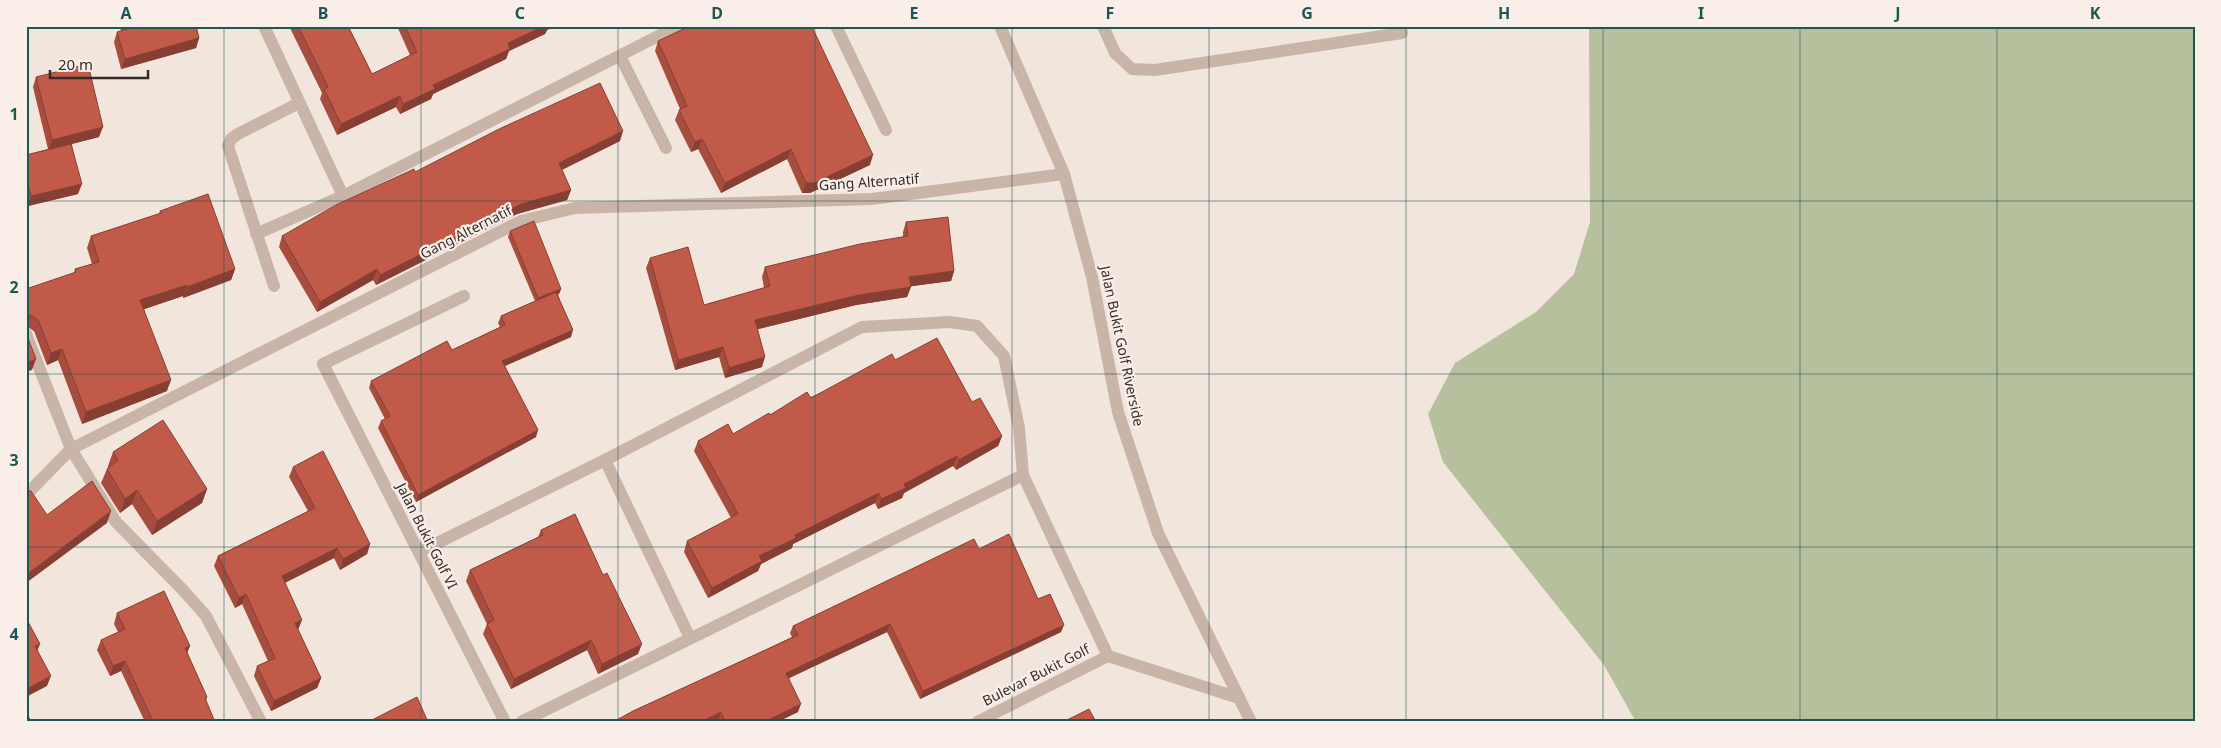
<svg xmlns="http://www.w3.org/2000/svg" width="2221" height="748" font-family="'Noto Sans',sans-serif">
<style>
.green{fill:#b7c09c}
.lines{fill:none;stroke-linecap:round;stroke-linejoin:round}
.service{stroke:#c9b4a8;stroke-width:12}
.minor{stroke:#c9b4a8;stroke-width:12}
.wall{fill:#a74d3f}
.shaded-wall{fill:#883f33}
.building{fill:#c25a49;stroke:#883f33}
.grid{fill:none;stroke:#1f5654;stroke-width:1;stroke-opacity:0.55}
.labels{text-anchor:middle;stroke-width:4.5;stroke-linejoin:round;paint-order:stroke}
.street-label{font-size:14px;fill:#362b28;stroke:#f9efe8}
.neatline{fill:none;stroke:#1f5654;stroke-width:2}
.grid-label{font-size:16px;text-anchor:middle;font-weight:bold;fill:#1f5654}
</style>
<rect width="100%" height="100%" fill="#f1e5dc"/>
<polygon class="green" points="1589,26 2195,26 2195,722 1636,722 1604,665 1443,462 1428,414 1455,363 1536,312 1574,274 1590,222"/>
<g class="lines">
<polyline class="service" points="323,364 464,296"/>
<g class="minor">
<polyline points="264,26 343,196"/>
<polyline points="836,26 886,130"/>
<polyline points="1000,26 1064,174 1092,277 1118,412 1158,533 1251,722"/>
<polyline points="1103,26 1115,53 1132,69 1155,70 1402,33"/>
<polyline points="620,56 666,148"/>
<polyline points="256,234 343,196 678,26"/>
<polyline points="274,286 228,146 231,139 238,134 299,103"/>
<polyline points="26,334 71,449 26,495"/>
<polyline points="323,364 505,722"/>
<polyline points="605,460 690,638"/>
<polyline points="419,552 605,460 862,327 950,322 977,326 1004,356 1019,428 1023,475 1108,656 1239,698"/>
<polyline points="261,722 206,616 183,590 116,522 71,449 521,221 575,208 872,199 1064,174"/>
<polyline points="521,722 1023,475"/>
<polyline points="977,722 1108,656"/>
</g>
</g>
<g class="wall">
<polygon points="120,26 196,26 199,38 196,48 121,69 114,42 117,32 121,31"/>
<polygon points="289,26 348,26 372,74 410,55 397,26 555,26 547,30 545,34 509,51 506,59 433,94 431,99 400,114 396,107 337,135 320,99 322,93"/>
<polygon points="690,26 814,26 813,29 870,165 810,193 802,193 787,159 721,193 698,149 691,152 675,120 679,110 680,109 655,51 658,41"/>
<polygon points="36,77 99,137 72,144 78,194 28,206 26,201 26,155 48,149 33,87"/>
<polygon points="620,141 562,170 571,190 567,200 517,214 376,285 373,280 317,312 279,247 282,236 415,172"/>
<polygon points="160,211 235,269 231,280 183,298 183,296 144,309 167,391 82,424 58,360 47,365 34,331 26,326 26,289 74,273 75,269 92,264 87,248 91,236 159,214"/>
<polygon points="906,222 954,271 951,281 911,286 907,297 856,305 757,329 762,367 725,378 719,357 675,370 646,268 650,258 704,305 764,288 762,277 765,267 903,237 903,232"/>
<polygon points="510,231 561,289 559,294 558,294 571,337 505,366 536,437 416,502 378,428 381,421 385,419 369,388 371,381 452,350 500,327 498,323 501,316 535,301 508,237"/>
<polygon points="895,360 972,402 1002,436 998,446 956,470 953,466 904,493 902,498 878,509 875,503 793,544 792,548 761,564 758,571 708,598 684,552 687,541 731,518 694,451 698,441 733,434 770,415"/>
<polygon points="113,452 207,489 202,503 152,535 132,504 120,513 101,483 107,469 108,467 108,466"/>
<polygon points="293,467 370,544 367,554 340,570 334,558 285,583 298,630 321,678 317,688 271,711 254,676 257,666 268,661 242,604 235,608 214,566 218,556 308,511 289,477"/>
<polygon points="541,530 638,654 598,674 587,650 511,689 483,634 487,624 466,581 470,570 538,537"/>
<polygon points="979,549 1038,599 1061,632 920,699 887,632 789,678 798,712 777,722 719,722 718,720 714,722 613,722 792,637 790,633 793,626"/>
<polygon points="117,613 187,653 207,697 206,701 145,722 121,671 110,676 97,650 101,640 118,632 114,624"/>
</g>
<g class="shaded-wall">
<polygon points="544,26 555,26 547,30 545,34 509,51 506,59 433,94 431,99 400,114 403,104 433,85 508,43"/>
<polygon points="199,38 196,48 121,69 125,59"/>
<polygon points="400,96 396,107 337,135 341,124"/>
<polygon points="103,127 99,137 48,150 52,140"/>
<polygon points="623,131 620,141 555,173 559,163"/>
<polygon points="702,139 698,149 691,152 695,142"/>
<polygon points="791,149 787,159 721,193 725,183"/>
<polygon points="873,155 870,165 810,193 802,193 806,183"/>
<polygon points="82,184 78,194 28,206 31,196"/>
<polygon points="571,190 567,200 517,214 376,285 380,275 521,204"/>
<polygon points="235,269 231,280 183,298 187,287"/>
<polygon points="377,269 373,280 317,312 320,302"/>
<polygon points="954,271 951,281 906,287 909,277"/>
<polygon points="187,285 183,296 136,312 140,300"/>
<polygon points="911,287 907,297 856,305 751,331 755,320 859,295"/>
<polygon points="561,289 559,294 536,303 538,298"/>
<polygon points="31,315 27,326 26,326 26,316"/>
<polygon points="573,330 571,337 500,368 502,361"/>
<polygon points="723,347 719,357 675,370 678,360"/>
<polygon points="62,349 58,360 47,365 51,353"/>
<polygon points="765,357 762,367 725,378 729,368"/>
<polygon points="36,359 32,370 26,372 26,363"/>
<polygon points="171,380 167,391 82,424 86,412"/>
<polygon points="538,430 536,437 416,502 418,495"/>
<polygon points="1002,436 998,446 956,470 959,460"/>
<polygon points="957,456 953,466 904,493 902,498 878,509 881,499 904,484"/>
<polygon points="207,489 202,503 152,535 157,521"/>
<polygon points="137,490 132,504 120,513 125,499"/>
<polygon points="879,493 875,503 793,544 792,548 761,564 758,571 708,598 712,588 759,556 795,535"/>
<polygon points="111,511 107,523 26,583 26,575"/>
<polygon points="370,544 367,554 340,570 343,559"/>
<polygon points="337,548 334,558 278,586 282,576"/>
<polygon points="246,594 242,604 235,608 239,598"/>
<polygon points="302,620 298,630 295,623"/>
<polygon points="890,624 887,632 783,681 786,673"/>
<polygon points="1064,625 1061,632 920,699 923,691"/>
<polygon points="591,640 587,650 511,689 514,679"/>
<polygon points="40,644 36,654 35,646"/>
<polygon points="642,644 638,654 598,674 602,664"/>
<polygon points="190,646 186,656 185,648"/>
<polygon points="125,661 121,671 110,676 113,666"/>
<polygon points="51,676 47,686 26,697 26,689"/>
<polygon points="321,678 317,688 271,711 274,701"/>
<polygon points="801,704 798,712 777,722 766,722 766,721"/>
<polygon points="721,712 718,720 714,722 701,722"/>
</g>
<g class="building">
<polygon points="126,26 196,26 199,38 125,59 117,32 127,29"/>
<polygon points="298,26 348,26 372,74 417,52 405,26 544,26 508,43 510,49 433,85 435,89 403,104 400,96 341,124 324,89 328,87"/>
<polygon points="690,26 813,26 812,27 873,155 814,183 806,183 791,149 725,183 702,139 695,142 679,110 687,106 658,41"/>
<polygon points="88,64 103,127 52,140 36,77"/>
<polygon points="600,83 623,131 559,163 571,190 521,204 380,275 377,269 320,302 282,236 336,205 414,169 415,172 499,129"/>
<polygon points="71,144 82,184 31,196 26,176 26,155"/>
<polygon points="208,194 235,269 187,287 187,285 140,300 171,380 86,412 62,349 51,353 38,320 31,315 26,316 26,289 76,272 75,269 99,262 91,236 161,213 160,211"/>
<polygon points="948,217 954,271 909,277 911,287 859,295 755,320 765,357 729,368 723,347 678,360 650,258 688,247 704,305 770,286 765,267 860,244 908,236 906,222"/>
<polygon points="534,221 561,289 538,298 510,231"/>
<polygon points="556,292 573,330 502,361 538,430 418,495 381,421 390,416 371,381 447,341 452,350 505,325 501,316"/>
<polygon points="26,333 36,359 26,363"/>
<polygon points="937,338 972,402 980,398 1002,436 959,460 957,456 904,484 906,488 881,499 879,493 795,535 796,538 759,556 762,561 712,588 687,541 738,514 698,441 728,424 733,434 769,413 770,415 807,392 811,398 892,354 895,360"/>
<polygon points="163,420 207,489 157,521 137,490 125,499 107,469 118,460 113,452"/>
<polygon points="323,451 370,544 343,559 337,548 282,576 302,620 295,623 321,678 274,701 257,666 275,658 246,594 239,598 218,556 315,508 293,467"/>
<polygon points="92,481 111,511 26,575 26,490 31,491 47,515"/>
<polygon points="575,514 603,575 607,573 642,644 602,664 591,640 514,679 487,624 494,620 470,570 543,535 541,530"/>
<polygon points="1009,534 1038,599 1050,594 1064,625 923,691 890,624 786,673 801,704 766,721 767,722 725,722 721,712 701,722 613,722 633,711 798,635 793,626 974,539 979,549"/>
<polygon points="164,591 190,646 185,648 207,697 205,698 215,722 145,722 152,719 125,661 113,666 101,640 125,629 117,613"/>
<polygon points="26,618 40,644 35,646 51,676 26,689"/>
<polygon points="417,697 428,722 368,722"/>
<polygon points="1089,709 1096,722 1063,722"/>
<polygon points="26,711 31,722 26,722"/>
</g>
<path class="grid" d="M224 26V722M421 26V722M618 26V722M815 26V722M1012 26V722M1209 26V722M1406 26V722M1603 26V722M1800 26V722M1997 26V722M26 201H2195M26 374H2195M26 547H2195"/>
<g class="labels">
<g class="street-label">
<text transform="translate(869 182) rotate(-4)" y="5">Gang Alternatif</text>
<text transform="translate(466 232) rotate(-27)" y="5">Gang Alternatif</text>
<text transform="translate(1122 346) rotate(78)" y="5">Jalan Bukit Golf Riverside</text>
<text transform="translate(427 536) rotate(63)" y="5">Jalan Bukit Golf VI</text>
<text transform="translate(1036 675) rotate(-27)" y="5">Bulevar Bukit Golf</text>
</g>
</g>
<rect width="2221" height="748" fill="none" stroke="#f9efe8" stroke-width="55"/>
<path d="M50 70v8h98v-8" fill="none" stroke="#362b28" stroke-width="2.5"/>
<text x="58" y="70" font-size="15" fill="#362b28" stroke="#f9efe8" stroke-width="4" paint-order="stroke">20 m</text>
<rect x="28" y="28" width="2166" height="692" class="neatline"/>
<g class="grid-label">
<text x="126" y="19">A</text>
<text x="323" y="19">B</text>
<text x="520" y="19">C</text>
<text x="717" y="19">D</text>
<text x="914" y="19">E</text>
<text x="1110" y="19">F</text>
<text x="1307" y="19">G</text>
<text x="1504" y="19">H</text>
<text x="1701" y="19">I</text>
<text x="1898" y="19">J</text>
<text x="2095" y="19">K</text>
<text x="14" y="120">1</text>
<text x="14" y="293">2</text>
<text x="14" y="466">3</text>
<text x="14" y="640">4</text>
</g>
</svg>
